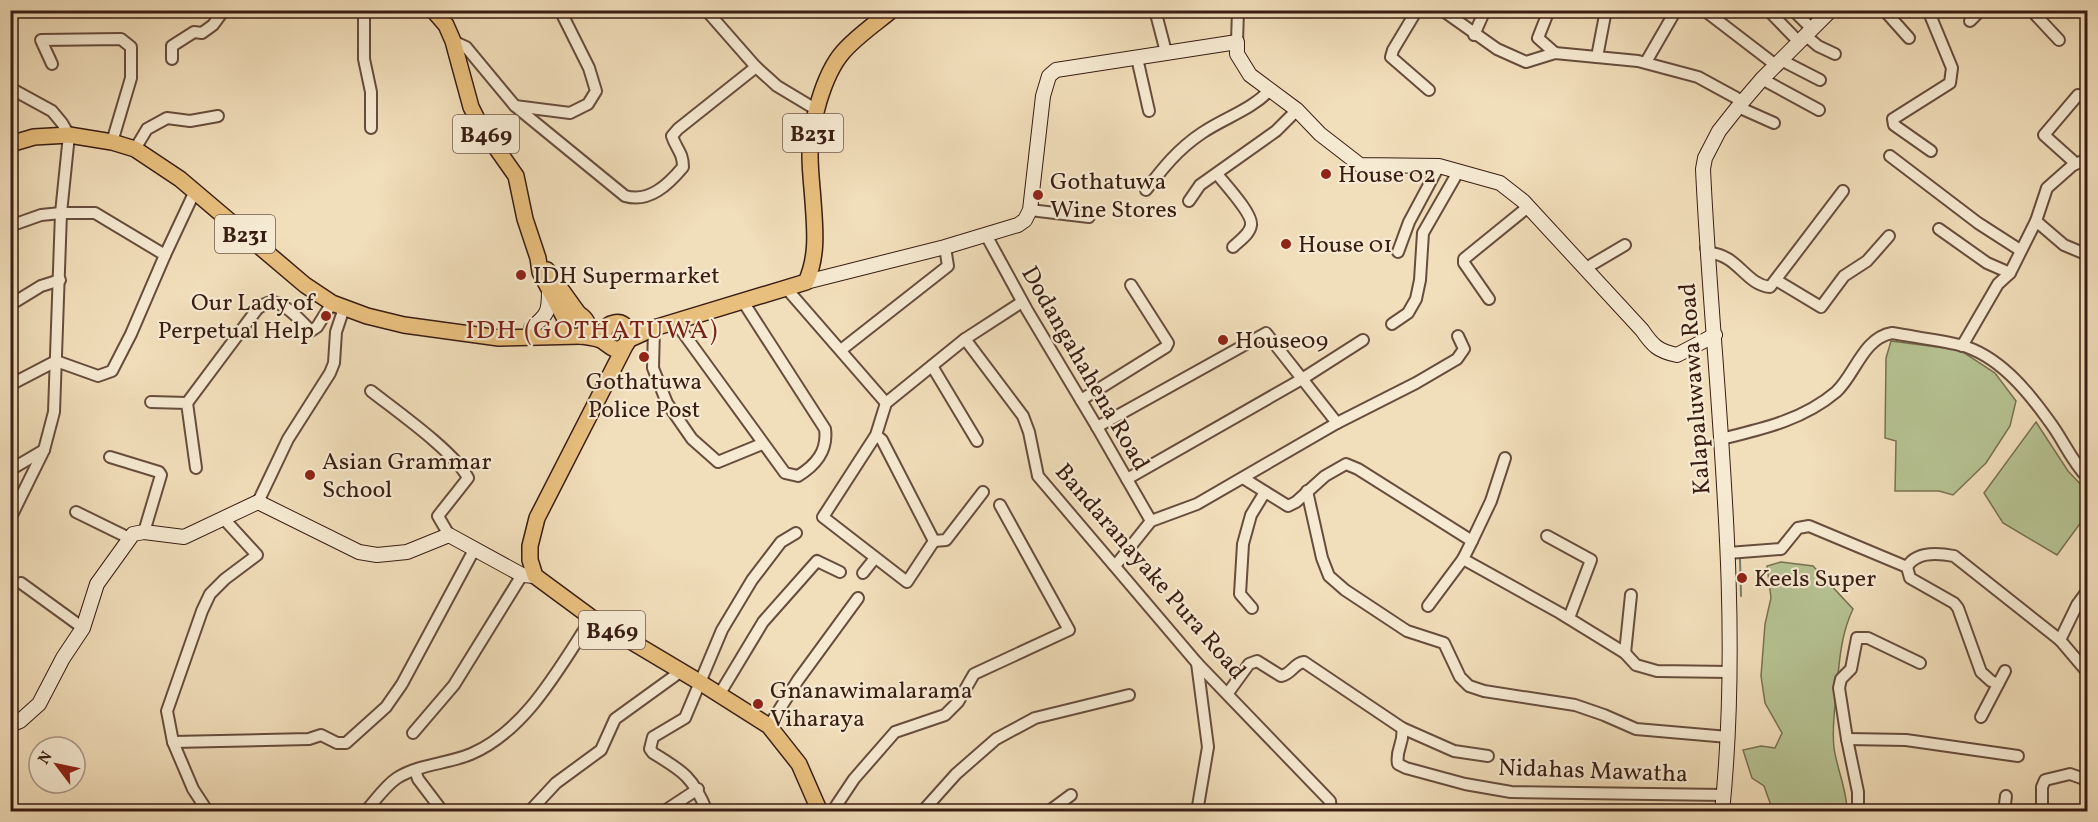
<svg xmlns="http://www.w3.org/2000/svg" width="2098" height="822" font-family="Vollkorn,serif">
<style>
.green{fill:#b6c292;stroke:#787052;stroke-width:1.5}
.lines{fill:none;stroke-linecap:round;stroke-linejoin:round}
.stream{stroke:#747d6e;stroke-width:2}
.street-casing{stroke:#674d3d;stroke-width:14}
.secondary-casing{stroke:#391d13;stroke-width:16}
.primary-casing{stroke:#391d13;stroke-width:18}
.street{stroke:#f6ead2;stroke-width:10}
.secondary{stroke:#f6ead2;stroke-width:14}
.primary{stroke:#e8bf7d;stroke-width:15}
.poi-dot{fill:#8f2418;stroke:#f6ead2;stroke-width:2}
.labels{text-anchor:middle;stroke-width:4.5;stroke-linejoin:round;paint-order:stroke}
.shield{fill:#f6ead2;stroke:#725a4c;stroke-width:1.5}
.shield-label{font-size:22px;font-weight:bold;fill:#391d13}
.poi-label{font-size:24px;fill:#391d13;stroke:#f6ead2;text-anchor:start}
.street-label{font-size:24px;fill:#391d13;stroke:#f6ead2}
.neighbourhood-label{font-size:26px;letter-spacing:1.5px;fill:#7a1f14;stroke:#f6ead2}
</style>
<rect width="100%" height="100%" fill="#f1deba"/>
<filter id="stains"><feTurbulence type="fractalNoise" baseFrequency=".00333" numOctaves="4"/><feColorMatrix values="0 0 0 0 .2 0 0 0 0 .09 0 0 0 0 .02 0 0 0 .5 -.17"/></filter>
<radialGradient id="worn" r=".72"><stop offset=".6" stop-color="#630" stop-opacity="0"/><stop offset="1" stop-color="#630" stop-opacity=".3"/></radialGradient>
<g class="green">
<polygon points="1891,341 1960,350 1995,373 2016,401 2010,426 1986,463 1953,495 1939,491 1895,491 1896,441 1885,438 1886,358"/>
<polygon points="2036,422 2068,471 2087,491 2087,514 2057,555 2003,523 1984,493"/>
<path d="M1781 562 1813 566 1853 609C1840 636 1839 666 1836 696 1834 713 1832 731 1834 748 1837 769 1847 790 1847 811H1773L1764 786 1752 778 1743 750 1761 746 1775 748 1782 733 1765 703 1761 676 1765 624 1771 598 1767 566Z"/>
</g>
<g class="lines">
<polyline class="stream" points="1740,559 1741,596"/>
<defs>
<g id="street">
<polyline points="364,10 364,59 371,92 371,128"/>
<polyline points="706,10 756,67 777,86 817,110"/>
<polyline points="1155,10 1166,52"/>
<polyline points="1417,10 1393,50 1391,57 1429,90"/>
<polyline points="1442,10 1497,49 1526,62 1555,53 1638,61 1698,77 1742,101"/>
<polyline points="1549,10 1538,38 1555,53"/>
<polyline points="1704,10 1777,66"/>
<polyline points="1768,10 1798,41"/>
<polyline points="1793,10 1812,29"/>
<polyline points="1884,10 1909,38"/>
<polyline points="1928,10 1952,68 1950,83 1893,119 1894,125 1931,151"/>
<polyline points="2031,10 2059,40"/>
<polyline points="1970,21 1981,10"/>
<polyline points="1474,35 1485,10"/>
<polyline points="1805,35 1818,46 1835,54"/>
<path d="M453 41 466 47 515 106 625 196C649 203 668 185 683 167 683 152 676 149 672 136L678 129 756 67"/>
<polyline points="1237,42 1238,10"/>
<polyline points="1597,57 1606,10"/>
<polyline points="1137,58 1149,111"/>
<polyline points="172,59 172,46 194,32 202,33 213,25 224,10"/>
<polyline points="1781,60 1820,80"/>
<polyline points="1646,62 1676,10"/>
<polyline points="52,64 41,40 121,39 131,47 131,78 112,142"/>
<polyline points="1762,79 1819,110"/>
<polyline points="10,88 52,111 62,123 69,135 61,213 54,412 44,450 10,519"/>
<polyline points="515,106 570,113 588,104 596,91 589,68 560,10"/>
<polyline points="1738,107 1774,123"/>
<polyline points="135,149 147,129 167,118 190,121 218,116"/>
<polyline points="1890,156 1978,223 2020,250"/>
<polyline points="2073,165 2083,161 2088,157"/>
<path d="M1217 174C1225 184 1253 214 1251 225 1250 234 1239 241 1233 247"/>
<path d="M1146 190C1163 168 1178 149 1202 133 1224 118 1251 110 1270 90"/>
<polyline points="1189,201 1200,185 1276,131 1297,110"/>
<polyline points="1030,210 1089,217"/>
<polyline points="2036,221 2047,188 2073,165 2073,161 2044,135 2078,95"/>
<polyline points="10,226 41,215 61,213 95,213 165,255 131,334 112,371 98,376 56,361 10,385"/>
<polyline points="1939,229 1987,263 2010,273"/>
<polyline points="986,235 1027,310 1097,427 1151,521"/>
<path d="M1706 248 1710 253C1738 255 1746 285 1770 287L1843 191"/>
<polyline points="1398,252 1409,222 1439,166"/>
<polyline points="165,255 195,191"/>
<polyline points="1586,268 1625,245"/>
<polyline points="1776,280 1821,307 1844,276 1867,261 1889,236"/>
<polyline points="786,288 886,403"/>
<polyline points="1489,299 1464,263 1464,259 1528,207"/>
<polyline points="10,305 41,286 60,280"/>
<path d="M676 323 785 473 798 476C816 465 828 451 825 429L742 300"/>
<polyline points="1392,324 1408,313 1416,299 1420,280 1423,233 1458,172"/>
<polyline points="654,328 653,368 667,403 692,439 718,462 762,444"/>
<polyline points="965,339 1023,416 1029,432 1038,476 1197,663 1330,801 1331,812"/>
<polyline points="1962,346 1998,284 2010,273 2036,221 2064,245 2088,255"/>
<polyline points="841,350 948,266 945,247"/>
<polyline points="932,366 977,441"/>
<path d="M371 391C395 410 455 452 468 478L438 516 449 535"/>
<polyline points="1081,400 1166,347 1168,343 1131,285"/>
<polyline points="151,402 187,403 196,468"/>
<path d="M187 403 258 308C262 306 267 302 271 302 284 301 303 323 311 331L317 327 332 303"/>
<polyline points="1097,427 1266,333 1337,423"/>
<polyline points="876,435 882,440 934,541 907,582 823,517 876,435 886,403 965,339 1022,302"/>
<path d="M1721 439C1762 429 1803 420 1836 392 1855 375 1863 338 1892 333 1914 337 1938 340 1960 345 1998 355 2027 390 2049 421 2063 439 2071 461 2088 478"/>
<polyline points="110,457 159,472 161,475 144,532"/>
<polyline points="10,470 44,450"/>
<polyline points="1243,478 1288,506 1296,502 1325,476 1346,464 1358,469 1472,541 1463,559 1560,613 1625,653 1636,665 1657,671 1730,672"/>
<polyline points="1127,479 1302,379 1363,340"/>
<polyline points="1307,491 1322,558 1329,576 1345,590 1407,631 1444,643 1460,677 1469,686 1484,691 1575,705 1604,715 1636,729 1728,737"/>
<polyline points="258,502 288,439 330,373 334,363 336,332 344,308"/>
<polyline points="76,512 129,538"/>
<polyline points="1547,536 1591,560 1569,618"/>
<polyline points="934,541 946,540 983,492"/>
<polyline points="1472,541 1491,501 1505,458"/>
<polyline points="1728,553 1781,549 1798,528 1809,526 1907,567"/>
<polyline points="1115,566 1151,521 1197,504 1337,423 1416,383 1457,359 1464,349 1458,336"/>
<polyline points="863,573 875,558"/>
<polyline points="21,583 83,628"/>
<polyline points="1428,606 1463,559"/>
<polyline points="1252,608 1240,594 1243,544 1251,515 1265,492"/>
<polyline points="2060,640 2077,605 2088,590"/>
<polyline points="1625,653 1631,595"/>
<path d="M1998 684 1991 681 1981 672 1958 608 1954 603 1910 578 1907 567C1916 551 1939 553 1954 556L2060 640 2088 673"/>
<path d="M1228 693 1249 664 1257 661 1281 676C1292 674 1294 663 1304 662L1402 728C1405 743 1395 749 1398 764L1406 768 1465 784 1511 792 1724 795"/>
<polyline points="719,695 763,622 817,561 840,572"/>
<polyline points="1981,717 2005,671"/>
<polyline points="769,726 798,680 858,598"/>
<polyline points="1402,728 1454,751 1488,756"/>
<polyline points="413,733 454,685 522,575"/>
<polyline points="1847,739 1906,740 2018,756"/>
<polyline points="173,742 309,739 321,735 337,743 346,743 386,707 402,684 474,550"/>
<polyline points="415,770 418,779 443,812"/>
<polyline points="208,812 193,789 173,742 167,711 202,611 210,594 225,579 257,555 224,519"/>
<path d="M365 812C375 801 385 786 397 778 419 764 447 764 471 754 527 730 560 666 592 618"/>
<polyline points="529,812 556,783 601,750 615,719 680,672"/>
<polyline points="663,812 698,789"/>
<path d="M707 812C694 778 683 771 653 753L650 749 653 737 685 718 722 630 752 580 781 542 796 533"/>
<polyline points="832,812 854,779 895,732 945,715 958,702 974,674 1069,630 1000,505"/>
<polyline points="922,812 956,774 996,739 1035,718 1129,695"/>
<polyline points="1048,812 1071,795"/>
<polyline points="1197,812 1208,747 1197,663"/>
<polyline points="1858,812 1858,792 1847,739 1839,688 1841,679 1851,669 1857,638 1868,638 1920,663"/>
<polyline points="2004,812 2006,796"/>
<polyline points="2042,812 2042,787 2045,780 2070,774 2084,779"/>
</g>
<g id="secondary">
<path d="M806 282 945 247 1018 225 1025 220 1030 210 1043 96 1049 76 1056 70 1237 42V54L1250 75 1297 110 1320 134 1360 165 1439 166 1500 183 1523 201 1642 330C1653 346 1658 351 1677 355L1715 335"/>
<path d="M531 328C548 315 549 311 549 291"/>
<polyline points="10,725 20,721 39,704 63,658 83,628 97,584 133,534 144,532 184,537 258,502 359,552 377,555 407,552 449,535 522,575 535,576"/>
<path d="M1722 812C1744 598 1713 383 1703 169L1705 158 1719 131 1738 107 1762 79 1831 10"/>
</g>
<g id="primary">
<polyline points="433,10 446,25 453,41 471,107 480,125 516,176 525,219 538,258 540,272 565,319"/>
<path d="M10 144 34 137 69 135 112 142 135 149 180 179 305 285 332 303 367 316 404 325 499 338 581 336 586 331 588 325C583 310 567 310 564 325L569 335"/>
<polyline points="547,270 578,313"/>
<path d="M581 336C588 337 599 338 604 342 610 346 613 351 621 348 635 342 629 319 614 323 604 325 603 333 604 341"/>
<path d="M628 340 654 328 806 282C818 256 815 229 813 201 812 186 810 171 810 155 810 125 823 75 843 52 857 36 875 24 892 10"/>
<polyline points="627,342 537,518 530,546 530,560 535,576 592,618 701,683 769,726 799,764 820,812"/>
</g>
</defs>
<use href="#street" class="street-casing"/>
<use href="#secondary" class="secondary-casing"/>
<use href="#primary" class="primary-casing"/>
<use href="#street" class="street"/>
<use href="#secondary" class="secondary"/>
<use href="#primary" class="primary"/>
</g>
<g class="poi-dot">
<circle cx="1326" cy="174" r="6"/>
<circle cx="1038" cy="195" r="6"/>
<circle cx="1286" cy="244" r="6"/>
<circle cx="521" cy="275" r="6"/>
<circle cx="326" cy="316" r="6"/>
<circle cx="1223" cy="340" r="6"/>
<circle cx="644" cy="357" r="6"/>
<circle cx="310" cy="475" r="6"/>
<circle cx="1742" cy="578" r="6"/>
<circle cx="758" cy="704" r="6"/>
</g>
<g class="labels">
<g class="shield">
<rect x="783" y="114" width="60" height="38" rx="4.5"/>
<rect x="453" y="115" width="66" height="38" rx="4.5"/>
<rect x="215" y="215" width="60" height="38" rx="4.5"/>
<rect x="579" y="611" width="66" height="38" rx="4.5"/>
</g>
<g class="shield-label">
<text x="813" y="141">B231</text>
<text x="486" y="142">B469</text>
<text x="245" y="242">B231</text>
<text x="612" y="638">B469</text>
</g>
<g class="poi-label">
<text x="1338" y="182">House 02</text>
<text x="1050" y="189">Gothatuwa<tspan x="1050" dy="28">Wine Stores</tspan></text>
<text x="1298" y="252">House 01</text>
<text x="533" y="283">IDH Supermarket</text>
<text x="314" y="310" text-anchor="end">Our Lady of<tspan x="314" dy="28">Perpetual Help</tspan></text>
<text x="1235" y="348">House09</text>
<text x="644" y="389" text-anchor="middle">Gothatuwa<tspan x="644" dy="28">Police Post</tspan></text>
<text x="322" y="469">Asian Grammar<tspan x="322" dy="28">School</tspan></text>
<text x="1754" y="586">Keels Super</text>
<text x="770" y="698">Gnanawimalarama<tspan x="770" dy="28">Viharaya</tspan></text>
</g>
<g class="street-label">
<text transform="translate(1086 368) rotate(60)" y="8">Dodangahahena Road</text>
<text transform="translate(1694 389) rotate(-94)" y="8">Kalapaluwawa Road</text>
<text transform="translate(1151 571) rotate(49)" y="8">Bandaranayake Pura Road</text>
<text transform="translate(1593 770) rotate(2)" y="8">Nidahas Mawatha</text>
</g>
<g class="neighbourhood-label">
<text x="592" y="338">IDH (GOTHATUWA)</text>
</g>
</g>
<rect width="2098" height="822" fill="none" stroke="#f1deba" stroke-width="36"/>
<rect x="12" y="12" width="2074" height="798" fill="none" stroke="#391d13" stroke-width="3"/>
<rect x="18" y="18" width="2062" height="786" fill="none" stroke="#391d13" stroke-width="1.5"/>
<g transform="translate(57 765) rotate(302)"><circle r="28" fill="#f6ead2" stroke="#aa9886" stroke-width="1.5"/>
<path d="M0-4.5L10 22L0 15L-10 22Z" fill="#8f2418"/>
<text y="-9" font-size="16" font-weight="bold" text-anchor="middle" fill="#391d13">N</text>
</g>
<rect width="100%" height="100%" filter="url(#stains)"/>
<rect width="100%" height="100%" fill="url(#worn)"/>
</svg>
